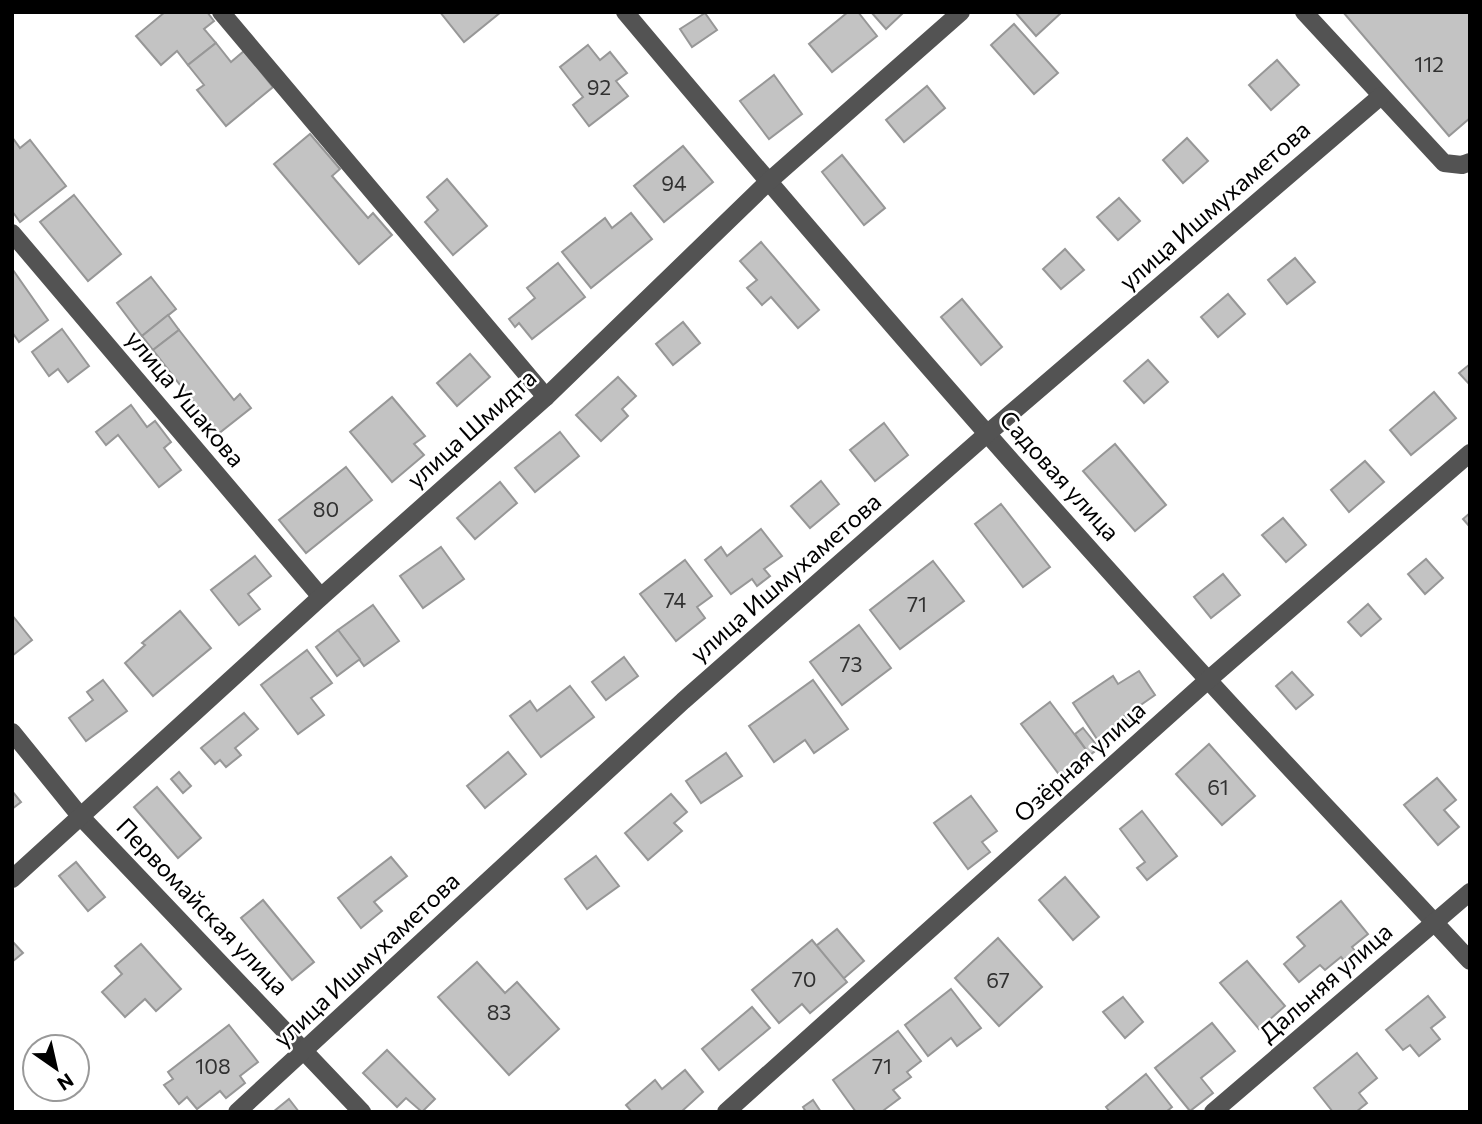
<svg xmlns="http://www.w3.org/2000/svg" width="1482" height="1124" font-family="Commissioner,sans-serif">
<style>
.building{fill:#c3c3c3;stroke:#979797;stroke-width:2}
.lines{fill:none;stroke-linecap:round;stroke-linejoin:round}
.minor{stroke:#535353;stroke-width:18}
.labels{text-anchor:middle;stroke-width:5;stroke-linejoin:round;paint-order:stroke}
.number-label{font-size:21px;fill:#313131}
.street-label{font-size:24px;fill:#000;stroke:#fff}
</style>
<rect width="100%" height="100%" fill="#fff"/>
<g class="building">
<polygon points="165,12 207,12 214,21 204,29 216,43 188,65 177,51 161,65 136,36"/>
<polygon points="440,12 501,12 464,42"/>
<polygon points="848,12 858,12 877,36 832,72 809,44"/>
<polygon points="871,12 904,12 886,29"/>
<polygon points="1015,12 1062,12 1036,36"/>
<polygon points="1343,12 1470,12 1470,118 1449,136"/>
<polygon points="705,13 717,30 692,47 680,29"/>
<polygon points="1014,24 1058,73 1034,94 991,45"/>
<polygon points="216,43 231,62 244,51 273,87 226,126 197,90 204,85 188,65"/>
<polygon points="588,45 600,60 610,52 627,73 616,81 628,96 589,126 573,105 583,97 560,67"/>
<polygon points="1277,60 1299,85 1271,110 1249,85"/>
<polygon points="774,75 802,114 769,139 740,101"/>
<polygon points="927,86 945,108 904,142 886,120"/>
<polygon points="310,134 340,169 332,176 368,218 373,213 392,235 359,264 274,164"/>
<polygon points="12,137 20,148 30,140 66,186 20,222 12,211"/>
<polygon points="1187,138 1208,161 1183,183 1163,160"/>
<polygon points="683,146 713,182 664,222 634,186"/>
<polygon points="842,155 885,208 864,225 822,172"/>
<polygon points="447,179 487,226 453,255 425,222 438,210 427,197"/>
<polygon points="74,195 121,254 88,281 40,222"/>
<polygon points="1119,198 1140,221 1118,240 1097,217"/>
<polygon points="631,213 652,239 591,288 562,252 605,218 612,228"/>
<polygon points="761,242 819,310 798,328 771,297 762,305 747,288 757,280 740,261"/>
<polygon points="1065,249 1084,270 1061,289 1043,269"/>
<polygon points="1295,258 1315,282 1287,304 1268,280"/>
<polygon points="558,263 585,297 532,339 519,323 515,327 509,319 535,298 527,288"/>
<polygon points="13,270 48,320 19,342 12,332"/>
<polygon points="151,277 176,309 142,336 117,303"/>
<polygon points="1228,294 1245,314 1218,337 1201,317"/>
<polygon points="962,299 1002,347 981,365 941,317"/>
<polygon points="168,315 179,330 153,350 142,336"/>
<polygon points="683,322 700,343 673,365 656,344"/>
<polygon points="62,329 89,366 68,382 58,369 49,376 32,352"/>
<polygon points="179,330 234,400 240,394 251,408 218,434 153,350"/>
<polygon points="470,354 490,377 457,406 437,383"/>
<polygon points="1148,360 1168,382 1144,403 1124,381"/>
<polygon points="1470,364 1470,385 1459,373"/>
<polygon points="618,377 636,396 622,409 628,416 601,441 576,415"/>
<polygon points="1434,392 1456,418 1411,455 1390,430"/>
<polygon points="392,397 425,436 414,444 424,455 392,482 350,432"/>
<polygon points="131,405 147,427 155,421 171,442 164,448 181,470 159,487 118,435 106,445 96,432"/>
<polygon points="884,423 908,455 875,481 850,450"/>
<polygon points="560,432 579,456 535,492 515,468"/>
<polygon points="1115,444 1166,505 1135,531 1083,471"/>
<polygon points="1365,461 1384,482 1349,512 1331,490"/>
<polygon points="346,467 372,500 306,553 279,520"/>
<polygon points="821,481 839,504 810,528 791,506"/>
<polygon points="500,482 517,503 475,539 457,518"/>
<polygon points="1001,504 1050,567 1023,587 975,524"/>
<polygon points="1470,513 1470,527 1463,519"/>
<polygon points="1283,518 1306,545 1286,562 1262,535"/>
<polygon points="761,529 782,556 764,569 770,576 757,586 752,579 731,594 705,560 721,547 727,556"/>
<polygon points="441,547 464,579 423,608 400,576"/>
<polygon points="255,556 271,576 248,594 260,609 239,625 211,590"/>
<polygon points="1426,559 1443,578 1425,594 1408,574"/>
<polygon points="685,560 712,596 697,607 705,618 676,641 640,594"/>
<polygon points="933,561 964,601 900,649 870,610"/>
<polygon points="1223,574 1240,595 1211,618 1194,597"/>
<polygon points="1368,604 1381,619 1361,636 1348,622"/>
<polygon points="373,605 399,641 364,666 338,630"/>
<polygon points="180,611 211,648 153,696 125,663 145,645 142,643"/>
<polygon points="12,615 32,640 12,656"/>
<polygon points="859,625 891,668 842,705 810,662"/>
<polygon points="338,630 360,659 337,676 316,647"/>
<polygon points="307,650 332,683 311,698 324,715 298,734 261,685"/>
<polygon points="624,657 638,676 606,700 592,682"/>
<polygon points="1139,671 1155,695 1135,709 1139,715 1128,722 1124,716 1116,722 1122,731 1101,745 1073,703 1113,676 1118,684"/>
<polygon points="1292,672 1313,695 1296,709 1276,686"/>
<polygon points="103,680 127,711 86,741 69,718 93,700 87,692"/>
<polygon points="813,680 848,729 814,753 805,740 774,762 749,726"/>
<polygon points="570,686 594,717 541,757 510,716 530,701 537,711"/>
<polygon points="1050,702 1093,759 1064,781 1021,724"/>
<polygon points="244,713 258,729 235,748 241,755 226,767 220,760 215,764 201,748"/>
<polygon points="1083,728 1099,748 1090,755 1075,734"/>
<polygon points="1209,744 1255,796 1222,825 1176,774"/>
<polygon points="508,752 526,774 485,808 467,786"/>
<polygon points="726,753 742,776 701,803 686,781"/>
<polygon points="179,772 191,786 183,793 171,779"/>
<polygon points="1437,778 1456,800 1444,810 1459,827 1438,845 1404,805"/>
<polygon points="157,787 201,838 178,858 134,807"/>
<polygon points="12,791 21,802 12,809"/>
<polygon points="671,794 687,812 674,823 682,831 648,860 625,833"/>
<polygon points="971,796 997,831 982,842 990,852 968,869 934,823"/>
<polygon points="1142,811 1177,856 1147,880 1137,868 1145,862 1120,829"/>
<polygon points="596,856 619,886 587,909 565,879"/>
<polygon points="391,857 407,876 374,902 382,911 361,928 338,898"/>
<polygon points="76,862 105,897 88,911 59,876"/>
<polygon points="1065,877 1099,917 1073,940 1039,900"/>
<polygon points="263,900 314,962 292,980 241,918"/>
<polygon points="1341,901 1368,934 1352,947 1358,955 1347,964 1341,957 1325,970 1320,965 1299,982 1284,964 1305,946 1297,937"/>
<polygon points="837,929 864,961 843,979 816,946"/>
<polygon points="998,938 1042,987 999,1026 955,978"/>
<polygon points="812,940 847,982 810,1013 802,1004 779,1023 752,990"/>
<polygon points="12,941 23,953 12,962"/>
<polygon points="141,944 181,989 156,1011 145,999 125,1017 102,992 122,974 115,966"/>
<polygon points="1247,961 1285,1006 1259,1029 1220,983"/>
<polygon points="477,962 505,993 517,982 559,1029 509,1075 438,997"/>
<polygon points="951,989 981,1028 957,1046 951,1038 928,1056 905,1025"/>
<polygon points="1428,996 1445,1017 1431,1028 1440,1039 1419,1056 1410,1045 1403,1050 1386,1030"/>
<polygon points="1123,997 1143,1022 1125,1038 1103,1012"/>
<polygon points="752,1007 770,1028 719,1070 702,1049"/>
<polygon points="1212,1023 1235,1051 1201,1078 1213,1093 1190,1111 1155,1068"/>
<polygon points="229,1025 258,1062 240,1076 245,1083 226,1098 220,1091 197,1109 187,1097 179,1104 164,1085 173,1079 168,1072"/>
<polygon points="898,1031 921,1061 907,1072 911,1077 893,1090 900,1098 884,1110 886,1112 856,1112 833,1080"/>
<polygon points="387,1050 435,1099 422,1112 406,1098 397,1107 363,1073"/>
<polygon points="1357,1053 1377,1078 1359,1093 1367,1103 1356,1112 1333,1112 1314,1088"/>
<polygon points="685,1070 703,1092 681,1112 632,1112 626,1105 655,1080 662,1089"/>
<polygon points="1146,1074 1172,1107 1166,1112 1110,1112 1106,1107"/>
<polygon points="289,1099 299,1112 273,1112"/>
<polygon points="813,1100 821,1112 806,1112 803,1107"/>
</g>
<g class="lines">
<g class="minor">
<polyline points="221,12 546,397"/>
<path d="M625 12C816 239 1009 463 1209 681 1295 775 1384 867 1470 961"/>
<polyline points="1304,12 1444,163 1462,165 1470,162"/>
<polyline points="12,233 321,597"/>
<polyline points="12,732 81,817 362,1112"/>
<polyline points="12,879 321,597 546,397 768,182 961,12"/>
<polyline points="237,1112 683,701 988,433 1381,96"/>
<polyline points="726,1112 1208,680 1470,453"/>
<polyline points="1213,1112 1470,892"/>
</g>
</g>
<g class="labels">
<g class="number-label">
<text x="1429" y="72">112</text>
<text x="599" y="95">92</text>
<text x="674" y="191">94</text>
<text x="326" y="517">80</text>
<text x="675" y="608">74</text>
<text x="917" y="612">71</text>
<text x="851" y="672">73</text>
<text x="1218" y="795">61</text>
<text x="804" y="987">70</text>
<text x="998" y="988">67</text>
<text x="499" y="1020">83</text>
<text x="213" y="1074">108</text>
<text x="882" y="1074">71</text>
</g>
<g class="street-label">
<text transform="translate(1215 206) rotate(-41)" y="8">улица Ишмухаметова</text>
<text transform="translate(185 399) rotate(50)" y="8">улица Ушакова</text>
<text transform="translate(472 429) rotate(-42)" y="8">улица Шмидта</text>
<text transform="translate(1059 476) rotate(48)" y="8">Садовая улица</text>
<text transform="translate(786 578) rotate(-41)" y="8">улица Ишмухаметова</text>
<text transform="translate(1080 762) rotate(-42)" y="8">Озёрная улица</text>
<text transform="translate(202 907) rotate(46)" y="8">Первомайская улица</text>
<text transform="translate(367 960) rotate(-43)" y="8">улица Ишмухаметова</text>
<text transform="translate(1326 983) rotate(-41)" y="8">Дальняя улица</text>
</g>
</g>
<rect width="1482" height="1124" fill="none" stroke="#000000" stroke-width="28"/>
<g transform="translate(56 1068) rotate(146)"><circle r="33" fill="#ffffff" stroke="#999999" stroke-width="2"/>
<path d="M0-5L12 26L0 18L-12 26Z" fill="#000000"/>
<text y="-10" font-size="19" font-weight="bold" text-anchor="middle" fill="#000000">N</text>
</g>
</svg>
